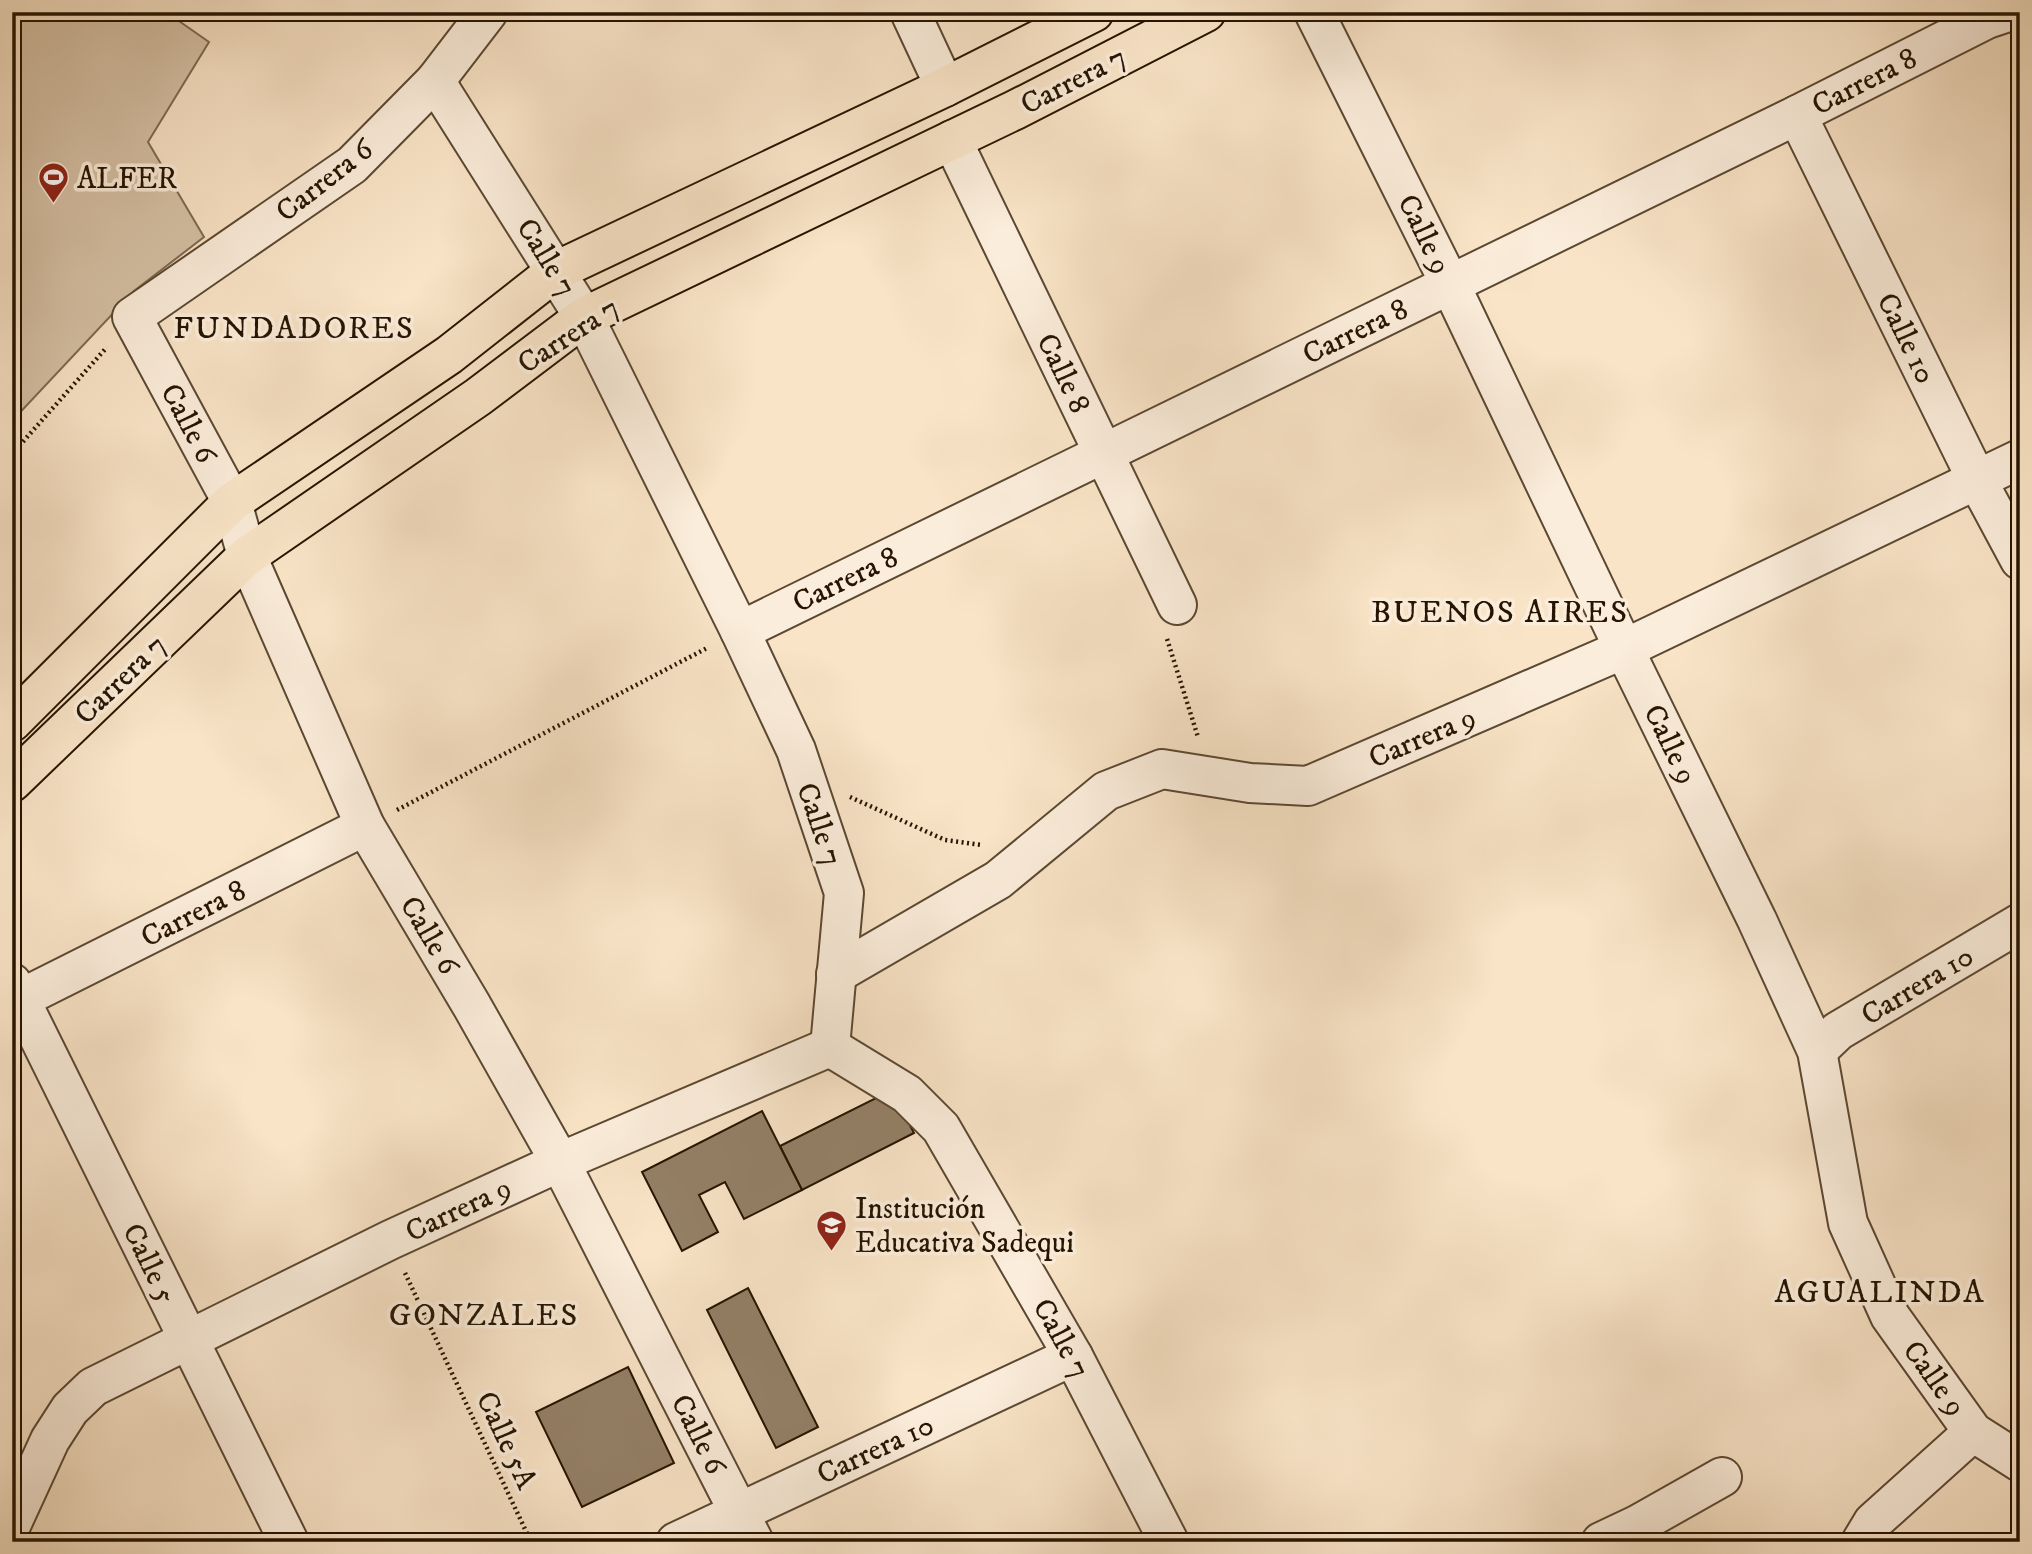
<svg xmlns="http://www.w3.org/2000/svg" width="2032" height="1554" font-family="'IM FELL DW Pica',serif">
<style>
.green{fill:#d5c1a5;stroke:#7e6a52;stroke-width:2}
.building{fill:#948067;stroke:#261400;stroke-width:2}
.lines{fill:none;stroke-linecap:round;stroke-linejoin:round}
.minor-casing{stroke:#5b4832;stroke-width:42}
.major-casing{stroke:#261400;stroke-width:42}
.path{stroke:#261400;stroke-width:4.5;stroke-dasharray:2 3.5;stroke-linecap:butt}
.minor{stroke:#fbeddb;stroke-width:38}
.major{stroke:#f9e4c7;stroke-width:38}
.labels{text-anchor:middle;stroke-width:7;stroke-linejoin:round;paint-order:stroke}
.street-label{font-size:30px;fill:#261400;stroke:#fbeddb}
.poi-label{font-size:30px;fill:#261400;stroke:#fbeddb;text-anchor:start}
.neighbourhood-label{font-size:32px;letter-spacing:2px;fill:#261400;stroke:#fbeddb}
</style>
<rect width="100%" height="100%" fill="#f9e4c7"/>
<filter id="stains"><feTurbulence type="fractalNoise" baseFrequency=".00286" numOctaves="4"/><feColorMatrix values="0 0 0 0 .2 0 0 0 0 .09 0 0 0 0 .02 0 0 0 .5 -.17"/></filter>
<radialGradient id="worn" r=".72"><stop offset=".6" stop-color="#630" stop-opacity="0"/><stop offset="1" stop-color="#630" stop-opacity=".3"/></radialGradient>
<polygon class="green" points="12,12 166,12 209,42 148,142 204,237 134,291 12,421"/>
<g class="building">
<polygon points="892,1090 914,1133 802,1190 780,1146"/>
<polygon points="762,1111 802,1190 744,1219 725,1182 699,1195 718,1232 682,1251 642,1172"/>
<polygon points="748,1288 818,1427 776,1448 707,1310"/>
<polygon points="628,1367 674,1463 582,1507 536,1412"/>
</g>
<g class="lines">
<defs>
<g id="minor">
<polyline points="488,12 435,81 352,165 132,317 232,502 247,556 365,826 472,1006 560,1162 754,1542"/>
<polyline points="910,12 945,87"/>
<polyline points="1314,12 1450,284 1624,649 1757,920 1817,1051 1848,1223 1890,1316 1973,1432 2020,1462"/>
<polyline points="435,81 584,317 740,631 796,750 844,893 830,1047"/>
<polyline points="1797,115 1977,480 2020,560"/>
<polyline points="952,140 1177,605"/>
<polyline points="740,631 1797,115 1987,19 2008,12"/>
<polyline points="836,974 998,880 1106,791 1162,769 1250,783 1308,786 1624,649 2020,459"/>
<polyline points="12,983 289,1542"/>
<polyline points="20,999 365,826"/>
<polyline points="830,1047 907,1094 941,1128 1073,1356 1169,1542"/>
<polyline points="1817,1051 1838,1031 2020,923"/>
<polyline points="12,1523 50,1440 70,1409 93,1387 390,1240 560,1162 830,1047"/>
<polyline points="676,1542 1073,1356"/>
<polyline points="1601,1542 1637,1525 1722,1477"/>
<polyline points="1861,1542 1873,1522 1973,1432"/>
</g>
<g id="major">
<polyline points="12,722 232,502 449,355 556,271 945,87 1094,12"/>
<polyline points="12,782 247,556 478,397 584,317 1015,110 1206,12"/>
</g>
</defs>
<use href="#minor" class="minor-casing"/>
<use href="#major" class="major-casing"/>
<g class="path">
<polyline points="12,454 107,347"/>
<polyline points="1167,639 1198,737"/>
<polyline points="850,797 945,840 982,845"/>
<polyline points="397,810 709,647"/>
<polyline points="405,1273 531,1542"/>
</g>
<use href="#minor" class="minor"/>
<use href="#major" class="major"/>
</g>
<defs>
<symbol id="stadium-pin" viewBox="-11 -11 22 30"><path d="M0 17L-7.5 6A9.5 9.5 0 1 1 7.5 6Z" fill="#8f2418" stroke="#fbeddb"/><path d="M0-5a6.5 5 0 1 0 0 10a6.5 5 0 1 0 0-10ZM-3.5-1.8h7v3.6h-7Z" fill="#fff"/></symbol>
<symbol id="school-pin" viewBox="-11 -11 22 30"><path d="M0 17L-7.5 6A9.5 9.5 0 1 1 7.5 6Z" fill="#8f2418" stroke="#fbeddb"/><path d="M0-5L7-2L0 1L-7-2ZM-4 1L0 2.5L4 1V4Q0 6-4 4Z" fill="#fff"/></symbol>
</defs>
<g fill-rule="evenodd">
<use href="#stadium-pin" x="36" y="160" width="35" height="47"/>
<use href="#school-pin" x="814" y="1208" width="35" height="47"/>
</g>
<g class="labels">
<g class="street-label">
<text transform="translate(1073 80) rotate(-27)" y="10">Carrera 7</text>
<text transform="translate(1864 81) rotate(-27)" y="10">Carrera 8</text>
<text transform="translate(324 180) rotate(-38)" y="10">Carrera 6</text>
<text transform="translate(1425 234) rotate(64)" y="10">Calle 9</text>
<text transform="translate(547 257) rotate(58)" y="10">Calle 7</text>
<text transform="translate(1355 331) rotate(-26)" y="10">Carrera 8</text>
<text transform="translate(568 335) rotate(-33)" y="10">Carrera 7</text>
<text transform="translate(1907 338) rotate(64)" y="10">Calle 10</text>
<text transform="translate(1064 373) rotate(64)" y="10">Calle 8</text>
<text transform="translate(189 423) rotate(62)" y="10">Calle 6</text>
<text transform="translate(845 579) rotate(-26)" y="10">Carrera 8</text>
<text transform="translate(120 679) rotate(-44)" y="10">Carrera 7</text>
<text transform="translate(1422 737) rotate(-23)" y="10">Carrera 9</text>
<text transform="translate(1671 744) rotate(64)" y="10">Calle 9</text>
<text transform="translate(820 824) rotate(71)" y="10">Calle 7</text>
<text transform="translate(193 913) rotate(-27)" y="10">Carrera 8</text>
<text transform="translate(430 935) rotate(59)" y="10">Calle 6</text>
<text transform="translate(1917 985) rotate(-31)" y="10">Carrera 10</text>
<text transform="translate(458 1209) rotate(-25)" y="10">Carrera 9</text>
<text transform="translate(150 1263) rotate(64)" y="10">Calle 5</text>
<text transform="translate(1062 1338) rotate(61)" y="10">Calle 7</text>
<text transform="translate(1935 1378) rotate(54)" y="10">Calle 9</text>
<text transform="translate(699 1434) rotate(63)" y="10">Calle 6</text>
<text transform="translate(507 1440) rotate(65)" y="10">Calle 5A</text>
<text transform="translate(875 1449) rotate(-25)" y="10">Carrera 10</text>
</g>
<g class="poi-label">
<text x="77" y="188">ALFER</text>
<text x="855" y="1218">Institución<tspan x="855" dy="34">Educativa Sadequi</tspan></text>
</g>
<g class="neighbourhood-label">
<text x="294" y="338">FUNDADORES</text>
<text x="1500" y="622">BUENOS AIRES</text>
<text x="1880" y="1302">AGUALINDA</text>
<text x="484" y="1325">GONZALES</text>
</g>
</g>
<rect width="2032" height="1554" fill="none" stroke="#f9e4c7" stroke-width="42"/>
<rect x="14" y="14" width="2004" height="1526" fill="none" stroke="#261400" stroke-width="3.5"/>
<rect x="21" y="21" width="1990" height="1512" fill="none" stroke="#261400" stroke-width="2"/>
<rect width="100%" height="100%" filter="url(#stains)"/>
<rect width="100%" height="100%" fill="url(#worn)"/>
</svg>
